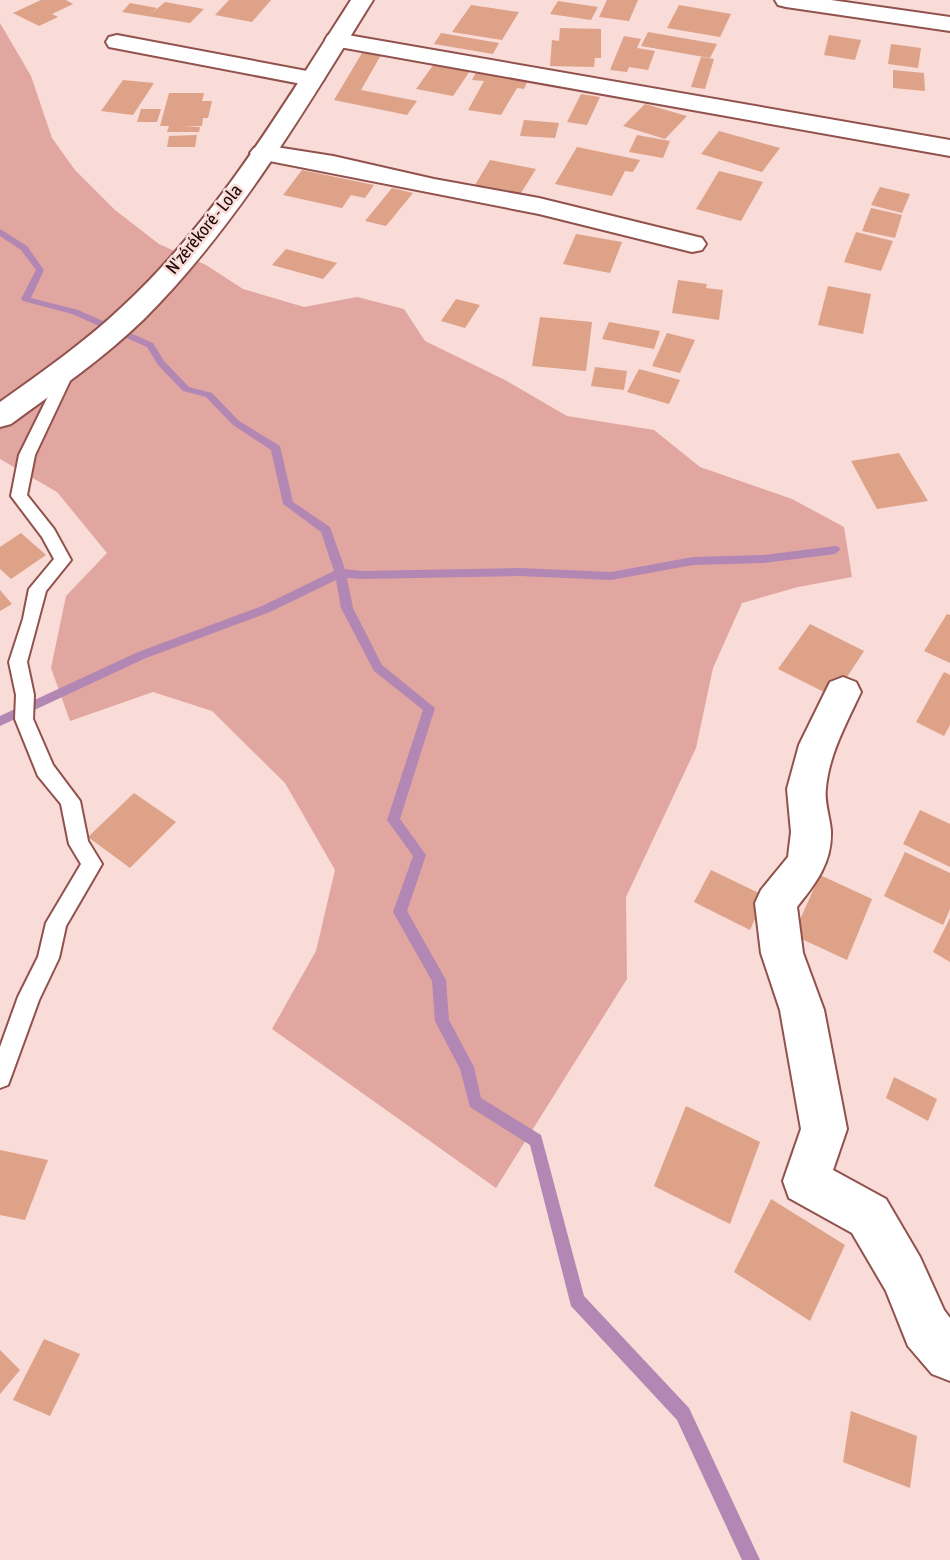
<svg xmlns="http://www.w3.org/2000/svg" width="950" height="1560" font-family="'Asap Condensed',sans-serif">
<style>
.green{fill:#e1a6a0}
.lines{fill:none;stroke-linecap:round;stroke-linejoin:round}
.stream{fill:#b287b4;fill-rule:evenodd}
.building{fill:#dda288}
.service-casing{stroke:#91524d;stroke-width:4}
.minor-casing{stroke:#91524d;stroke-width:4}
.trunk-casing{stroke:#91524d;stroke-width:4}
.service{fill:#fff;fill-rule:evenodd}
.minor{fill:#fff;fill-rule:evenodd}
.trunk{fill:#fff;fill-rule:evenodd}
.labels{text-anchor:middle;stroke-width:5;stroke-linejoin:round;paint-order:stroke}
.far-street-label{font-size:18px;fill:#1f0706;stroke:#f9dbd7}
</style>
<rect width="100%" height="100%" fill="#f9dbd7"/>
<polygon class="green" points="0,23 31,76 52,138 75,170 115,210 159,244 206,265 243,289 304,307 357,297 404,309 425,341 505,380 567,416 654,430 700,467 792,499 844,527 852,577 798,587 742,603 713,668 696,748 626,897 627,979 496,1188 272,1029 316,951 335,870 285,783 212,711 153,692 70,721 51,668 66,596 107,553 57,492 0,459"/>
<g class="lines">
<polygon class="stream" points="0,229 27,246 44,270 31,298 78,310 153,343 164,361 189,387 212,393 239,421 280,446 293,502 330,527 345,569 362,571 520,568 611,572 693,557 764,555 835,546 839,547 840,550 835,554 764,563 693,565 611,580 520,576 362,579 347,578 353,608 382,665 435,708 400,819 426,855 407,911 446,980 449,1020 474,1067 481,1098 541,1135 584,1296 689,1408 760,1560 742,1560 677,1420 571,1306 530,1145 470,1107 460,1069 435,1021 432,981 393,912 413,856 387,820 423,710 374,671 341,608 336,580 270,612 146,658 0,726 0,716 138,652 262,606 334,571 321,532 283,504 271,450 233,425 206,397 183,391 158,365 147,347 72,314 23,301 21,299 36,270 21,250 0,236"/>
</g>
<g class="building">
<polygon points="41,0 66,0 73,4 52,14 58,17 39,26 13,13"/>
<polygon points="229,0 271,0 252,22 215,15"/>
<polygon points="607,0 638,0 629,21 599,17"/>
<polygon points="558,1 598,7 591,20 550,14"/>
<polygon points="165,2 204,9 190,23 122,12 130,3 157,8 151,14"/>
<polygon points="471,5 519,12 502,40 452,32"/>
<polygon points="679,5 731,14 720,37 667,28"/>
<polygon points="560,28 601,29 601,58 595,58 594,67 550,66 552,40 559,41"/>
<polygon points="648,32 717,44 710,58 641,46"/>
<polygon points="441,33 499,43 493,54 434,44"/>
<polygon points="829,35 861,40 855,60 824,55"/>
<polygon points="624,36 641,39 637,48 655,51 648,70 629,67 627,72 610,70"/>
<polygon points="891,44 921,48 918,68 888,64"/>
<polygon points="362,53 381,55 361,90 417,101 407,115 334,100"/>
<polygon points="701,57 714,59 705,89 691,87"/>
<polygon points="434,64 470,71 453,96 416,89"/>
<polygon points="893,70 924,73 925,91 893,88"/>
<polygon points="476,72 528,80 524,89 517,88 501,115 468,110 484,81 472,80"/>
<polygon points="123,80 154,83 133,115 101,111"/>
<polygon points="169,93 204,93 202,101 212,101 208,118 203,118 202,126 184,126 200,127 199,132 167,132 169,126 160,126"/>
<polygon points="581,94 600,97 587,125 567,122"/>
<polygon points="645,104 687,116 665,139 623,126"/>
<polygon points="141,109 161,109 157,122 137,122"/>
<polygon points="524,120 559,123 555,138 520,136"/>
<polygon points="719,131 780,148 762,172 701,154"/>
<polygon points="197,135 195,147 167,147 169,136"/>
<polygon points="637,135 670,141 663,158 629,152"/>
<polygon points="577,147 640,160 633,172 625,171 612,196 555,184"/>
<polygon points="490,160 536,169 521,193 475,185"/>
<polygon points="302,170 374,185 365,198 351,195 342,208 283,195"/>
<polygon points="719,171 763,182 741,221 696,209"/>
<polygon points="880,187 910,194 902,213 871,205"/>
<polygon points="392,188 413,193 386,226 365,221"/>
<polygon points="871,208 902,215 895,238 862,231"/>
<polygon points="856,232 893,241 881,271 844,262"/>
<polygon points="576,234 622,242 610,273 563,264"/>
<polygon points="286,249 337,263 323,279 272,265"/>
<polygon points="678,280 707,284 706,288 723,290 719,320 672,313"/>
<polygon points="828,286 871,294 863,334 818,325"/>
<polygon points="456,299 480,305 465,328 441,321"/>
<polygon points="540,317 592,322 586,371 532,366"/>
<polygon points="609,322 660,331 654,349 602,339"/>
<polygon points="667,333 695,340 680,373 652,366"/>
<polygon points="595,367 627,371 624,390 591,386"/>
<polygon points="639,369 680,380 669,404 627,392"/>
<polygon points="899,453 928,501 877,509 851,461"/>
<polygon points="21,533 46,555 11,579 0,569 0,547"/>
<polygon points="0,590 12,604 0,611"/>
<polygon points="947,614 950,615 950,663 924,651"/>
<polygon points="810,624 864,651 834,697 778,669"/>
<polygon points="944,672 950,675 950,725 944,736 916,722"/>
<polygon points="134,793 176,822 130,868 88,837"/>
<polygon points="920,810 950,824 950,867 903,844"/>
<polygon points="905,852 950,873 950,909 943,925 884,896"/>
<polygon points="711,870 765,896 750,930 694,902"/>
<polygon points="820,875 872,899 847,960 793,935"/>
<polygon points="950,918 950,962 933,952"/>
<polygon points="894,1077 937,1099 928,1121 886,1098"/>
<polygon points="686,1106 760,1142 730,1224 654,1186"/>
<polygon points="0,1150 48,1160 25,1220 0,1215"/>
<polygon points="771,1199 845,1245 810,1321 734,1272"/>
<polygon points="44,1339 80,1354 50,1416 13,1400"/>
<polygon points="0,1350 20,1370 0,1394"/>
<polygon points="851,1411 917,1436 910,1488 843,1462"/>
</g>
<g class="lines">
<defs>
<polygon id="service" points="70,361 77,366 35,455 27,495 54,529 71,560 46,591 27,662 34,695 33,719 53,765 80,801 88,841 102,864 66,926 59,958 39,1000 11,1077 8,1085 0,1088 0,1047 18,997 38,957 46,923 81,864 69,844 61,804 38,776 15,719 16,695 9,662 23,619 29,589 54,559 42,537 11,496 19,455 63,366"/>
<g id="minor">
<polygon points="775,0 831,0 950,17 950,31 786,7 778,5"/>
<polygon points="336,33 950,140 950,156 328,45 325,40 328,35"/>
<polygon points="117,35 312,72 320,74 324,79 320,84 312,86 109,47 106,42 109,37"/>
<polygon points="263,145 333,156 434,179 539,198 702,238 706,244 702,250 692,252 539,214 254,158 250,153 254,148"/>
<path d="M843 677 856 682 861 692C847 722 829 754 826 788 824 802 830 817 831 831 832 863 816 883 797 907L803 953 824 1010 847 1129 833 1170 886 1199 920 1257 944 1310 950 1318V1381L932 1374 908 1346 886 1291 852 1233 789 1198 783 1181 801 1129 780 1010 761 953 755 903 761 890 788 857 791 832 787 789 799 745 830 682Z"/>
</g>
<path id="trunk" d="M351 0H373C304 111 237 226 144 319 104 358 56 391 11 424L0 427V402C42 372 85 342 122 307 216 220 282 107 351 0Z"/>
</defs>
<use href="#service" class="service-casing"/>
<use href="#minor" class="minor-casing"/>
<use href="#trunk" class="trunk-casing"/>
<use href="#service" class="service"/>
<use href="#minor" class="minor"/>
<use href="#trunk" class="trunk"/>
</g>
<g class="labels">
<g class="far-street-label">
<text transform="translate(204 229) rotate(-51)" y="6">N'zérékoré - Lola</text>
</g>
</g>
</svg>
